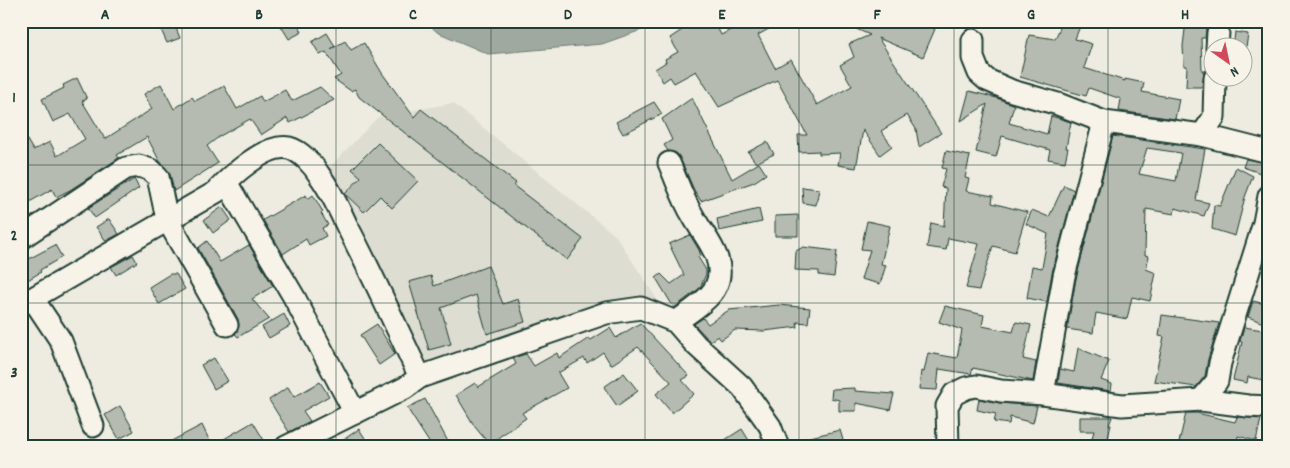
<svg xmlns="http://www.w3.org/2000/svg" width="1290" height="468" font-family="Dekko,sans-serif">
<style>
.built{fill:#ddddd2}
.water{fill:#9fa99f;stroke:#6c7e74}
.building{fill:#b5bbb0;stroke:#1f3d34;fill-rule:evenodd}
.lines{fill:none;stroke-linecap:round;stroke-linejoin:round}
.minor-casing{stroke:#1f3d34;stroke-width:25}
.minor{stroke:#f7f3e8;stroke-width:21}
.grid{fill:none;stroke:#1f3d34;stroke-width:1;stroke-opacity:0.55}
.neatline{fill:none;stroke:#1f3d34;stroke-width:2}
.grid-label{font-size:16px;text-anchor:middle;font-weight:bold;fill:#1f3d34}
</style>
<rect width="100%" height="100%" fill="#eeece1"/>
<filter id="ink" filterUnits="userSpaceOnUse"><feTurbulence type="fractalNoise" baseFrequency=".02" numOctaves="2"/><feDisplacementMap in="SourceGraphic" scale="10" xChannelSelector="R" yChannelSelector="G"/><feConvolveMatrix kernelMatrix="1 2 1 2 8 2 1 2 1" color-interpolation-filters="sRGB"/></filter>
<g filter="url(#ink)">
<polygon class="built" points="453,103 616,236 657,299 433,372 324,173 378,117"/>
<polygon class="water" points="425,21 667,21 602,44 488,54 437,32"/>
<g class="building">
<polygon points="157,21 173,21 180,38 167,43"/>
<polygon points="290,21 296,21 302,32 289,39 281,26"/>
<polygon points="681,21 714,21 721,35 748,21 783,21 758,35 775,68 791,59 817,105 852,86 840,65 854,57 849,44 870,35 838,21 930,21 928,26 935,29 923,57 878,38 941,133 919,147 916,129 907,115 881,131 892,146 880,155 863,130 856,168 838,165 840,153 819,154 819,151 799,152 798,135 807,135 777,80 719,107 696,71 674,83 670,77 663,82 655,69 666,62 665,59 678,52 670,38 685,28"/>
<polygon points="1063,21 1082,21 1075,39 1092,44 1084,68 1125,81 1125,79 1144,83 1142,92 1179,99 1175,119 1119,111 1121,99 1089,88 1086,96 1020,77 1029,35 1055,39"/>
<polygon points="1186,21 1207,21 1205,38 1201,38 1202,71 1204,71 1202,87 1186,87 1187,66 1184,66 1183,46"/>
<polygon points="1235,32 1248,34 1246,48 1233,48"/>
<polygon points="327,33 335,46 331,49 345,41 351,50 364,43 382,73 414,117 421,109 516,183 514,186 583,239 567,260 359,97 355,89 351,91 334,79 341,75 326,52 320,55 312,42"/>
<polygon points="77,78 87,99 82,101 105,139 152,109 144,94 161,84 174,109 192,97 195,101 224,86 237,109 260,96 263,102 285,90 292,101 320,87 334,100 290,123 287,118 261,135 250,119 220,136 207,146 218,163 174,191 170,174 159,160 147,137 117,155 119,158 70,190 56,197 52,189 21,207 21,130 33,150 50,142 57,156 85,139 70,114 53,122 42,99 64,88 63,85"/>
<polygon points="969,91 997,98 1014,105 1009,123 1047,134 1051,116 1071,122 1066,148 1068,148 1065,162 1048,159 1050,150 1002,136 996,157 976,152 987,104 961,121"/>
<polygon points="692,98 732,179 759,163 766,174 754,182 701,201 694,190 680,158 676,153 668,151 664,145 672,140 662,119"/>
<polygon points="654,102 662,114 623,134 616,122"/>
<path d="M1113 136 1205 149 1196 200 1209 203 1204 216 1175 208 1174 214 1146 209 1145 255 1149 256 1146 269 1156 273 1150 301 1132 297 1127 319 1096 313 1093 333 1067 329 1076 279ZM1147 148 1181 153 1176 181 1139 174Z"/>
<polygon points="767,142 774,154 756,163 748,152"/>
<polygon points="378,143 418,181 392,208 380,196 364,212 345,194 361,177 352,169"/>
<polygon points="946,151 970,156 965,178 969,179 966,191 993,196 992,203 1027,212 1015,252 993,246 979,290 966,288 979,244 948,238 946,250 927,247 931,223 944,226 946,188 941,187 946,169 942,168"/>
<polygon points="1246,159 1269,164 1266,175 1243,167"/>
<polygon points="1236,167 1253,176 1245,197 1235,236 1212,229 1214,205 1220,206"/>
<polygon points="134,179 139,188 95,218 88,208"/>
<polygon points="1064,185 1074,190 1052,273 1047,302 1027,298 1032,266 1042,268 1048,234 1026,224 1032,210 1049,217"/>
<polygon points="802,187 819,189 816,205 803,203"/>
<polygon points="306,195 308,199 313,195 323,212 321,213 328,225 322,228 326,236 309,245 306,239 283,254 263,220"/>
<polygon points="222,207 231,220 213,233 204,220"/>
<polygon points="759,209 762,222 719,231 717,219"/>
<polygon points="798,215 798,236 775,236 775,216"/>
<polygon points="109,219 119,234 106,241 96,227"/>
<polygon points="867,221 890,226 881,264 886,265 880,284 861,279 870,250 861,249"/>
<polygon points="690,235 699,250 701,256 698,257 706,270 706,274 700,288 674,308 656,278 661,274 671,284 684,275 669,244"/>
<polygon points="207,241 220,262 249,245 273,286 252,299 269,319 238,337 235,334 239,326 238,319 198,248"/>
<polygon points="55,245 62,257 40,270 41,272 21,284 21,263"/>
<polygon points="803,247 837,251 834,277 819,275 819,271 795,270 796,251"/>
<polygon points="133,255 137,262 116,275 111,267"/>
<polygon points="488,266 503,304 518,299 525,322 487,334 476,295 441,308 451,344 429,350 409,282 431,276 434,286"/>
<polygon points="170,274 176,274 185,289 159,304 149,287"/>
<polygon points="1253,301 1269,305 1269,325 1248,317"/>
<polygon points="779,305 810,308 808,323 797,322 798,327 764,331 735,330 721,340 718,336 710,341 694,324 703,318 708,324 729,310"/>
<polygon points="945,306 984,315 982,326 1013,332 1016,322 1031,325 1023,359 1036,362 1033,381 973,368 971,374 939,369 937,390 919,389 921,371 924,372 928,353 957,358 962,330 939,322"/>
<polygon points="284,314 290,326 269,338 262,327"/>
<polygon points="1162,315 1219,323 1208,359 1205,376 1196,387 1154,381 1164,337 1159,336"/>
<polygon points="640,323 689,376 682,380 694,394 672,413 656,394 671,382 638,347 611,365 603,352 587,363 584,358 558,373 567,388 522,413 526,418 489,444 475,427 456,395 475,383 478,387 516,364 513,358 526,354 534,366 557,353 559,358 589,338 591,340 610,328 616,338"/>
<polygon points="377,324 395,354 379,365 360,335"/>
<polygon points="1244,327 1269,331 1269,381 1248,377 1247,383 1233,380 1242,342 1240,341"/>
<polygon points="1078,348 1109,361 1101,380 1112,384 1111,391 1058,383 1060,369 1074,372"/>
<polygon points="214,358 228,381 214,389 201,365"/>
<polygon points="624,373 638,391 617,406 604,387"/>
<polygon points="320,382 329,396 303,411 310,421 289,432 269,400 288,387 294,397"/>
<polygon points="855,388 855,391 894,394 890,410 856,403 856,411 839,411 839,400 831,398 832,389"/>
<polygon points="425,399 451,447 432,447 407,408"/>
<polygon points="979,399 1000,403 1037,406 1033,423 1010,417 1009,424 994,422 996,414 977,410"/>
<polygon points="120,406 134,431 119,439 105,415"/>
<polygon points="1186,413 1197,413 1235,422 1237,417 1261,419 1256,441 1238,436 1236,447 1178,447"/>
<polygon points="1080,417 1112,417 1109,425 1111,425 1107,442 1092,438 1094,431 1080,431"/>
<polygon points="253,422 268,447 160,447 202,425 212,446"/>
<polygon points="359,429 367,441 359,447 333,447"/>
<polygon points="742,429 753,447 714,447"/>
<polygon points="840,430 845,447 793,447 793,441"/>
</g>
<g class="lines">
<defs>
<g id="minor">
<polyline points="973,40 973,58 979,73 987,80 1012,91 1058,104 1104,122 1202,135 1269,152"/>
<polyline points="1217,48 1218,32"/>
<polyline points="1202,135 1214,117 1215,78"/>
<path d="M669 163C677 181 683 200 693 216 704 237 728 260 716 286 710 300 688 313 676 322"/>
<polyline points="226,182 294,297 355,413"/>
<polyline points="21,238 126,168 139,166 151,170 158,177 167,219 227,325"/>
<polyline points="33,299 61,341 93,426"/>
<path d="M21 305 216 192C231 176 266 143 289 148 301 151 314 166 320 176 331 191 339 209 347 226 373 275 396 327 420 377"/>
<polyline points="1043,394 1064,276 1104,122"/>
<polyline points="1201,400 1217,381 1220,363 1264,223 1269,196"/>
<polyline points="286,447 405,388 420,377 606,313 641,308 676,322 696,345 742,387 770,426 778,447"/>
<polyline points="948,447 947,406 954,394 966,388 976,386 1001,391 1043,394 1122,405 1201,400 1248,406 1269,407"/>
</g>
</defs>
<use href="#minor" class="minor-casing"/>
<use href="#minor" class="minor"/>
</g>
</g>
<path class="grid" d="M182 21V447M336 21V447M491 21V447M645 21V447M799 21V447M954 21V447M1108 21V447M21 165H1269M21 303H1269"/>
<rect width="1290" height="468" fill="none" stroke="#f7f3e8" stroke-width="55"/>
<g transform="translate(1228 62) rotate(147)"><circle r="24" fill="#f7f3e8" stroke="#a1aaa0"/>
<path d="M0-4L9 19L0 12L-9 19Z" fill="#d1495b"/>
<text y="-8" font-size="14" font-weight="bold" text-anchor="middle" fill="#1f3d34">N</text>
</g>
<rect x="28" y="28" width="1234" height="412" class="neatline"/>
<g class="grid-label">
<text x="105" y="19">A</text>
<text x="259" y="19">B</text>
<text x="413" y="19">C</text>
<text x="568" y="19">D</text>
<text x="722" y="19">E</text>
<text x="877" y="19">F</text>
<text x="1031" y="19">G</text>
<text x="1185" y="19">H</text>
<text x="14" y="102">1</text>
<text x="14" y="240">2</text>
<text x="14" y="377">3</text>
</g>
</svg>
